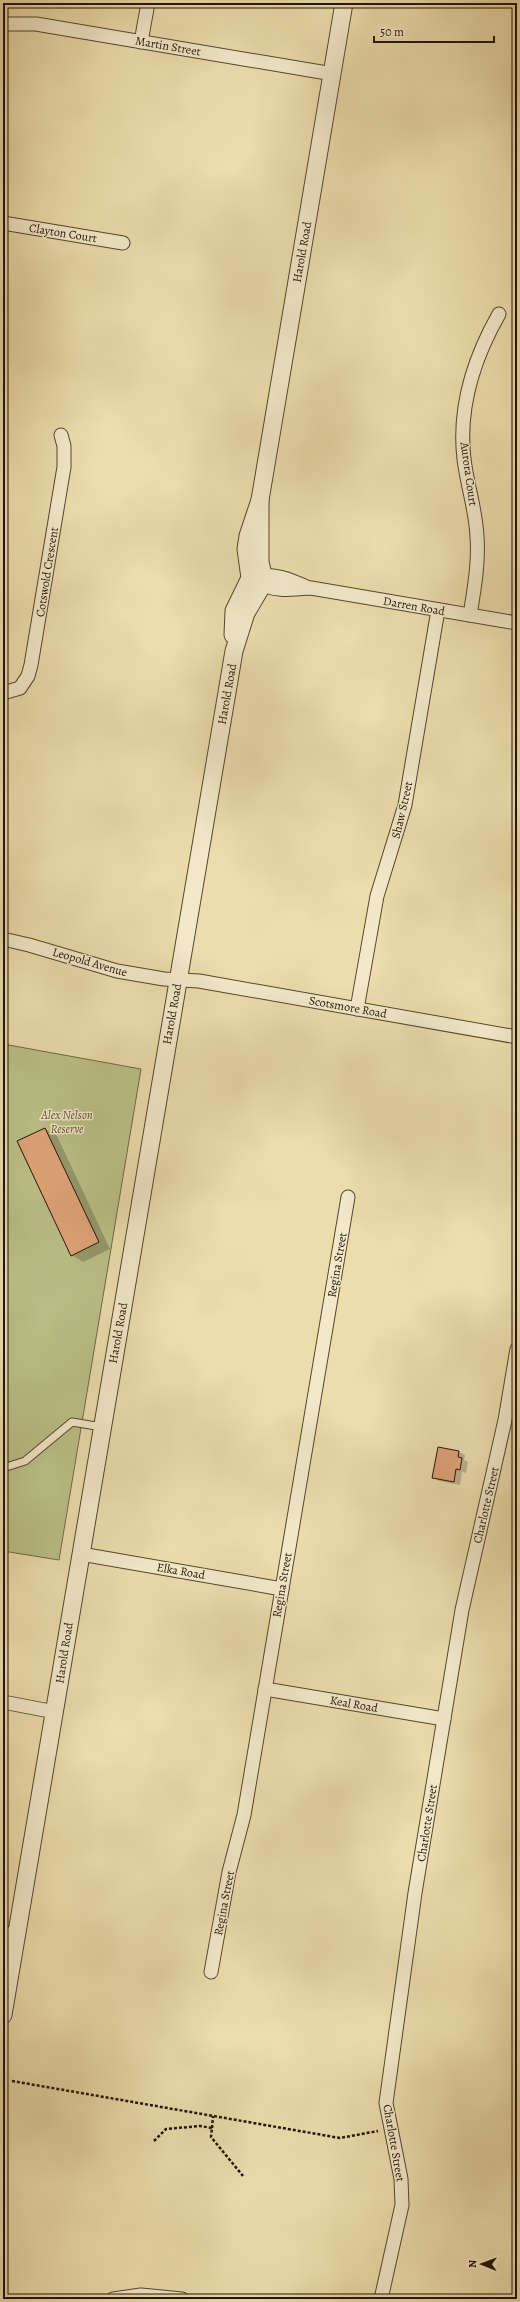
<svg xmlns="http://www.w3.org/2000/svg" width="520" height="2302" font-family="Alegreya,serif">
<style>
.green{fill:#bbc088;stroke:#6e6945}
.shadow{fill:#0003}
.building{fill:#dfa479;stroke:#221202}
.lines{fill:none;stroke-linecap:round;stroke-linejoin:round}
.service-casing{stroke:#54452d;stroke-width:9}
.minor-casing{stroke:#54452d;stroke-width:15}
.tertiary-casing{stroke:#54452d;stroke-width:19}
.path{stroke:#221202;stroke-width:2.5;stroke-dasharray:3 2;stroke-linecap:butt}
.service{stroke:#f3e9ca;stroke-width:7}
.minor{stroke:#f3e9ca;stroke-width:13}
.tertiary{stroke:#f3e9ca;stroke-width:17}
.labels{text-anchor:middle;stroke-width:3;stroke-linejoin:round;paint-order:stroke}
.street-label{font-size:12px;fill:#221202;stroke:#f3e9ca}
.park-label{font-size:12px;font-style:italic;fill:#584f31;stroke:#f3e9ca}
</style>
<rect width="100%" height="100%" fill="#ecddad"/>
<filter id="stains"><feTurbulence type="fractalNoise" baseFrequency=".005" numOctaves="4"/><feColorMatrix values="0 0 0 0 .2 0 0 0 0 .09 0 0 0 0 .02 0 0 0 .5 -.17"/></filter>
<radialGradient id="worn" r=".72"><stop offset=".6" stop-color="#630" stop-opacity="0"/><stop offset="1" stop-color="#630" stop-opacity=".3"/></radialGradient>
<polygon class="green" points="3,1044 141,1069 59,1560 3,1551"/>
<g class="shadow">
<polygon points="45,1129 57,1136 110,1249 83,1262 72,1255"/>
<polygon points="439,1448 459,1452 465,1455 464,1460 468,1462 466,1473 462,1472 460,1485 439,1481 433,1477"/>
</g>
<g class="building">
<polygon points="45,1128 99,1242 71,1256 17,1141"/>
<polygon points="438,1447 459,1451 458,1457 462,1458 460,1470 456,1469 454,1482 432,1478"/>
</g>
<g class="lines">
<defs>
<polyline id="service" points="3,1468 25,1461 72,1422 102,1427"/>
<g id="minor">
<polyline points="3,24 36,24 333,74"/>
<polyline points="141,42 148,3"/>
<polyline points="3,223 123,243"/>
<path d="M253 577C273 572 291 580 309 588"/>
<path d="M254 581C272 592 290 590 311 588L517 623"/>
<path d="M470 615C474 590 479 563 477 537 476 510 467 485 464 459 458 408 474 358 499 314"/>
<polyline points="3,693 20,688 28,676 31,665 64,467 64,446 61,435"/>
<polyline points="3,939 29,945 117,971 164,979 199,981 517,1037"/>
<polyline points="357,1009 377,896 405,805 438,610"/>
<polyline points="81,1554 282,1589"/>
<polyline points="265,1689 444,1719"/>
<polyline points="3,1702 55,1712"/>
<polyline points="3,1933 16,1935"/>
<polyline points="211,1972 229,1872 244,1815 348,1197"/>
<polyline points="113,2299 141,2295 182,2299"/>
<polyline points="381,2299 402,2205 401,2179 386,2103 415,1893 462,1610 505,1420 517,1349"/>
</g>
<g id="tertiary">
<polyline points="233,635 234,611 250,578 246,549 248,536 260,500 344,3"/>
<polyline points="3,2015 234,651 246,613 259,591 263,575 260,562 260,500"/>
</g>
</defs>
<use href="#service" class="service-casing"/>
<use href="#minor" class="minor-casing"/>
<use href="#tertiary" class="tertiary-casing"/>
<g class="path">
<polyline points="12,2081 340,2138 378,2131"/>
<polyline points="212,2128 213,2116"/>
<polyline points="154,2141 166,2129 200,2126 212,2128 211,2137 243,2176"/>
</g>
<use href="#service" class="service"/>
<use href="#minor" class="minor"/>
<use href="#tertiary" class="tertiary"/>
</g>
<g class="labels">
<g class="street-label">
<text transform="translate(168 46) rotate(10)" y="4">Martin Street</text>
<text transform="translate(63 233) rotate(9)" y="4">Clayton Court</text>
<text transform="translate(302 252) rotate(-80)" y="4">Harold Road</text>
<text transform="translate(469 474) rotate(82)" y="4">Aurora Court</text>
<text transform="translate(47 572) rotate(-81)" y="4">Cotswold Crescent</text>
<text transform="translate(414 606) rotate(10)" y="4">Darren Road</text>
<text transform="translate(227 694) rotate(-80)" y="4">Harold Road</text>
<text transform="translate(402 810) rotate(-77)" y="4">Shaw Street</text>
<text transform="translate(90 962) rotate(16)" y="4">Leopold Avenue</text>
<text transform="translate(348 1007) rotate(10)" y="4">Scotsmore Road</text>
<text transform="translate(172 1014) rotate(-80)" y="4">Harold Road</text>
<text transform="translate(337 1265) rotate(-80)" y="4">Regina Street</text>
<text transform="translate(118 1333) rotate(-80)" y="4">Harold Road</text>
<text transform="translate(486 1505) rotate(-77)" y="4">Charlotte Street</text>
<text transform="translate(181 1571) rotate(10)" y="4">Elka Road</text>
<text transform="translate(282 1585) rotate(-80)" y="4">Regina Street</text>
<text transform="translate(64 1653) rotate(-81)" y="4">Harold Road</text>
<text transform="translate(354 1704) rotate(10)" y="4">Keal Road</text>
<text transform="translate(427 1823) rotate(-81)" y="4">Charlotte Street</text>
<text transform="translate(224 1903) rotate(-79)" y="4">Regina Street</text>
<text transform="translate(394 2143) rotate(80)" y="4">Charlotte Street</text>
</g>
<g class="park-label">
<text x="67" y="1119">Alex Nelson<tspan x="67" dy="14">Reserve</tspan></text>
</g>
</g>
<rect width="520" height="2302" fill="none" stroke="#ecddad" stroke-width="16"/>
<rect x="4" y="4" width="512" height="2294" fill="none" stroke="#221202" stroke-width="2"/>
<rect x="8" y="8" width="504" height="2286" fill="none" stroke="#221202"/>
<g transform="translate(482 2264) rotate(271)" stroke="#f3e9ca" stroke-width="3" paint-order="stroke">
<path d="M0-3L7 15L0 10L-7 15Z" fill="#221202"/>
<text y="-6" font-size="11" font-weight="bold" text-anchor="middle" fill="#221202">N</text>
</g>
<path d="M374 36v6h120v-6" fill="none" stroke="#221202" stroke-width="2"/>
<text x="380" y="36" font-size="12" fill="#221202" stroke="#f3e9ca" stroke-width="3" paint-order="stroke">50 m</text>
<rect width="100%" height="100%" filter="url(#stains)"/>
<rect width="100%" height="100%" fill="url(#worn)"/>
</svg>
